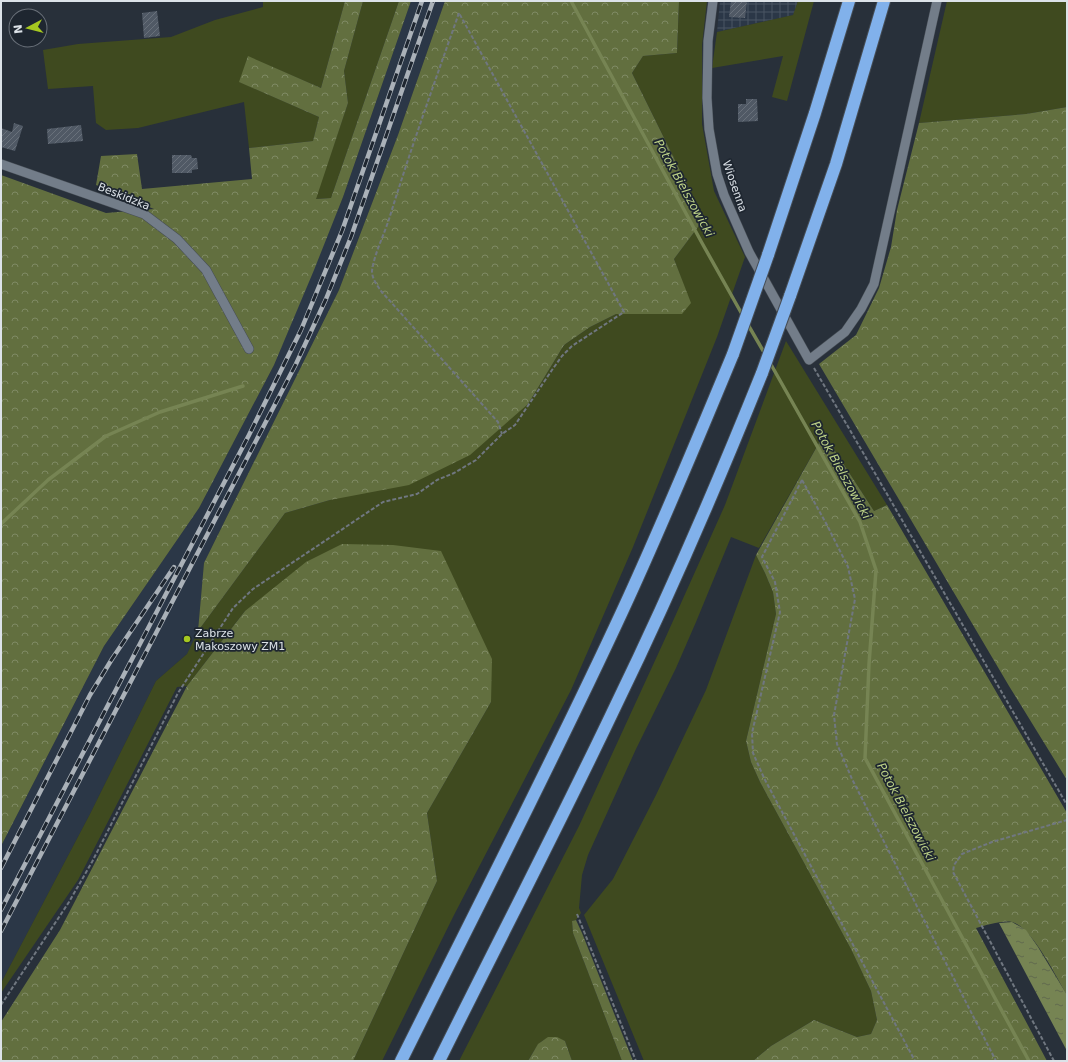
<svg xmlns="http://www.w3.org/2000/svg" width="1068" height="1062" font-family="'DejaVu Sans',sans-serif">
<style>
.built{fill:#2b3747}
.industrial{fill:url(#industrial-grid)}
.green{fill:#3f4a1f}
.forest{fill:url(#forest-crowns)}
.water{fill:url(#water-ripples)}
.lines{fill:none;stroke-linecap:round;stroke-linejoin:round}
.stream{stroke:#768453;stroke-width:3.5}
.building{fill:url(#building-hatch)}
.street-casing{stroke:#464d55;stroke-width:10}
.highway-casing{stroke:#464d55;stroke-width:14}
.path{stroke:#707780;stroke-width:2;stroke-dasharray:4 2;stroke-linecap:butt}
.street{stroke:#737d89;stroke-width:9}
.highway{stroke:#81b1eb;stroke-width:12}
.rail-casing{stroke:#aab1b8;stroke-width:4.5}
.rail{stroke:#1e2630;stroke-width:3;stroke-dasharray:9;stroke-linecap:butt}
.highway-bridge-casing{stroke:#464d55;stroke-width:14;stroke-linecap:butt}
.highway-bridge{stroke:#81b1eb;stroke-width:12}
.poi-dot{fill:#a6c820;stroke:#1e2630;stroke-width:1.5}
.labels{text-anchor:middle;stroke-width:3.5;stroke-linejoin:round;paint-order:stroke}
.street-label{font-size:11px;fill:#dce2e8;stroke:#1e2630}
.poi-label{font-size:11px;fill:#dce2e8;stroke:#1e2630;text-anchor:start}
.water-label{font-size:12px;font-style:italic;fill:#bdd287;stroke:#1e2630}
</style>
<defs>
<pattern id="industrial-grid" width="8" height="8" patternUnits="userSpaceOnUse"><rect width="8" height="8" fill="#2b3747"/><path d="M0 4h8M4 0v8" fill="none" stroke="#495462"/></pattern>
<pattern id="forest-crowns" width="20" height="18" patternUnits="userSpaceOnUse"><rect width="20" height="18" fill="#626f3f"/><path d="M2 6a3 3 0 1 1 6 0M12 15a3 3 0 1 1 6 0" fill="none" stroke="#7f8a64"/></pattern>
<pattern id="water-ripples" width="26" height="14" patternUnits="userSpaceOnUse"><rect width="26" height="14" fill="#768453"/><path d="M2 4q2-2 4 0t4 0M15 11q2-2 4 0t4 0" fill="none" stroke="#616a4e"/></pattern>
<pattern id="building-hatch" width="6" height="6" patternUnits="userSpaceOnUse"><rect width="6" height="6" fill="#505965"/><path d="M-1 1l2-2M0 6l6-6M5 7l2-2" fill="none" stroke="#69717b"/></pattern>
</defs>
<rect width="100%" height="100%" fill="#28303a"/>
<polygon class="built" points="411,1 445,1 398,135 339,290 204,563 198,632 187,654 156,681 90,814 1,983 1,846 104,646 199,508 274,365 343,197"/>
<polygon class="industrial" points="720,1 798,1 794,15 717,32"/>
<g class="green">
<polygon points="263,1 345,1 321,88 248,57 240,82 319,117 313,141 249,148 244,102 138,128 106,130 96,123 93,86 48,89 43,50 78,44 171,37 215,20 263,7"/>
<polygon points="363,1 399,1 331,198 315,199 348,103 344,71"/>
<polygon points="679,1 707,1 702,45 702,124 714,191 745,257 717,337 633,547 571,690 454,915 382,1061 353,1061 437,881 427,813 491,702 245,611 187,686 177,687 78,880 1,993 1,983 90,814 156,681 187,654 198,631 285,513 330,500 528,404 564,345 590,327 616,314 681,314 690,303 674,259 704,219 632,73 643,56 677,53"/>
<polygon points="798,1 814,1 787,101 772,97 783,56 712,68 717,32 793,15"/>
<polygon points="947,1 1067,1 1067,107 1026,114 919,123"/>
<path d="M786 341 887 505 874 511 824 434 759 548 731 537 696 622 676 668 636 749 588 855 582 875 579 908 581 913 576 920 572 921 573 933 622 1061H572L565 1041C543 1032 538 1044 528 1061H459L579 826 664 641 725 505Z"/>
<polygon points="756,555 765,573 773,592 776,614 746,741 751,762 760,782 851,949 871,991 877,1020 871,1034 857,1037 814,1020 771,1046 753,1061 644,1061 584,915 613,879 656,795 706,690"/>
</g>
<g class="forest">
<polygon points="345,1 363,1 344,71 348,103 316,199 331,198 399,1 411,1 343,197 314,270 274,365 199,508 104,646 1,846 1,175 106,213 154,209 96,185 101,156 137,154 142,189 252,179 249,148 313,141 319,117 239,82 248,56 321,88"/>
<polygon points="445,1 679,1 677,53 643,56 632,73 704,219 674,259 691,303 682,314 616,314 590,327 564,345 528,404 470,455 409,485 330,500 285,513 198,631 204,563 339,290 398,135"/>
<polygon points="1067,107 1067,780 1009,686 819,364 856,335 879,288 891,247 897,210 919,123 1026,114"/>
<path d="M824 434 874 511 887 505 1067 813V995C1056 977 1032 927 1012 922 1003 920 984 926 976 928L1047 1061H753L771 1046 814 1020 857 1037 871 1034 877 1020 871 991 851 949 760 782 751 762 746 741 776 614 773 592 765 573 756 555Z"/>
<polygon points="342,544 393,545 441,551 492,659 491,702 427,813 437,881 353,1061 1,1061 1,1022 60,930 187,686 245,611 306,562"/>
<polygon points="576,920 582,933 633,1061 622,1061 573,933 572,921"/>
<polygon points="548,1037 557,1037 565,1041 572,1061 528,1061 538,1044"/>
</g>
<polygon class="water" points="1012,922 1026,930 1038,947 1067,995 1067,1051 999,923"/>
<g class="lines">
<g class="stream">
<polyline points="571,1 702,243 743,316"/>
<polyline points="747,323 765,354"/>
<polyline points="769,361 860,522 876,570 869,664 865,758 1029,1061"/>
<polyline points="1,524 48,480 106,436 160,412 243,386"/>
</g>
</g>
<g class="building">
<polygon points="731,1 747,1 745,18 729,17"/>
<polygon points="157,11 160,36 144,38 142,13"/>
<polygon points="746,99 757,99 758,121 738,122 738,104 746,104"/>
<polygon points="14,123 23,126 15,151 1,147 1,128 12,132"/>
<polygon points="81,125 83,141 48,144 47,129"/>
<polygon points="172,155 191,155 192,158 197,158 198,169 192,170 192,173 172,173"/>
</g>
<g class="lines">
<defs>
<g id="street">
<polyline points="713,1 708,41 707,98 709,129 717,174 724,195 749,252 809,360 845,332 861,309 874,284 937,1"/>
<polyline points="1,164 144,214 177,239 206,270 249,349"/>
</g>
<g id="highway">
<polyline points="768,255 815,113 849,1"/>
<polyline points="790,296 836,164 884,1"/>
<path d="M401 1061C475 912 551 765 621 614 661 528 697 441 733 354"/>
<path d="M439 1061C498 942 559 825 616 705 669 596 717 485 762 373"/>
</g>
</defs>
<use href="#street" class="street-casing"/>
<use href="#highway" class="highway-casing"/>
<g class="path">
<path d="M459 13C435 81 411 148 390 216 385 233 374 254 372 271 372 279 377 285 381 291L498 422 502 434"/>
<polyline points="814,368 1067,805"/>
<polyline points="802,480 762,557 775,582 780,612 752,733 753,753 764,778 915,1061"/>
<polyline points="802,480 827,525 848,567 855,599 834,715 837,744 852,779 996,1061"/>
<polyline points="577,914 636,1061"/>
<polyline points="1,1005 69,902 92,862 178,693 233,608 253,589 383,502 417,494 437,480 454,473 476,460 502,434 515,425 552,370 562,356 572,346 624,312 459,13"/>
<polyline points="1054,1061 953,872 954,865 962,854 992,842 1067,820"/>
</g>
<use href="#street" class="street"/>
<use href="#highway" class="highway"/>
<defs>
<g id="rail">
<polyline points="1,868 90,695 112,659 174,567"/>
<polyline points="1,910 249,435 301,330 342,231 422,1"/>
<polyline points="1,931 296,364 326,299 351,237 433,1"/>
</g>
</defs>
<use href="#rail" class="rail-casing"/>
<use href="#rail" class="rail"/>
<defs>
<g id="highway-bridge">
<polyline points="733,354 768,255"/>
<polyline points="762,373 790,296"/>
</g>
</defs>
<use href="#highway-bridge" class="highway-bridge-casing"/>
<use href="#highway-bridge" class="highway-bridge"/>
</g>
<circle class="poi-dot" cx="187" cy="639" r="4"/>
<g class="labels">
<g class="street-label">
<text transform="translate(735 186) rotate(71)" y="4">Wiosenna</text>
<text transform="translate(124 196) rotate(22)" y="4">Beskidzka</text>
</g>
<g class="poi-label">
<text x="195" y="637">Zabrze<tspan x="195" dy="13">Makoszowy ZM1</tspan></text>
</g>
<g class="water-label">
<text transform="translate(684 188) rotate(61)" y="4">Potok Bielszowicki</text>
<text transform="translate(841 470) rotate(61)" y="4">Potok Bielszowicki</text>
<text transform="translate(906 812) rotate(62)" y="4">Potok Bielszowicki</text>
</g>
</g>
<rect width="1068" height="1062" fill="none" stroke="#dce2e8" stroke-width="4"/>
<g transform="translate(28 28) rotate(263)"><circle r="19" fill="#1e2630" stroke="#6a717a"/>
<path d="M0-3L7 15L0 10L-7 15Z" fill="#a6c820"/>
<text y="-6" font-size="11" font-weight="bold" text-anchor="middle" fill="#dce2e8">N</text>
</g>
</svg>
